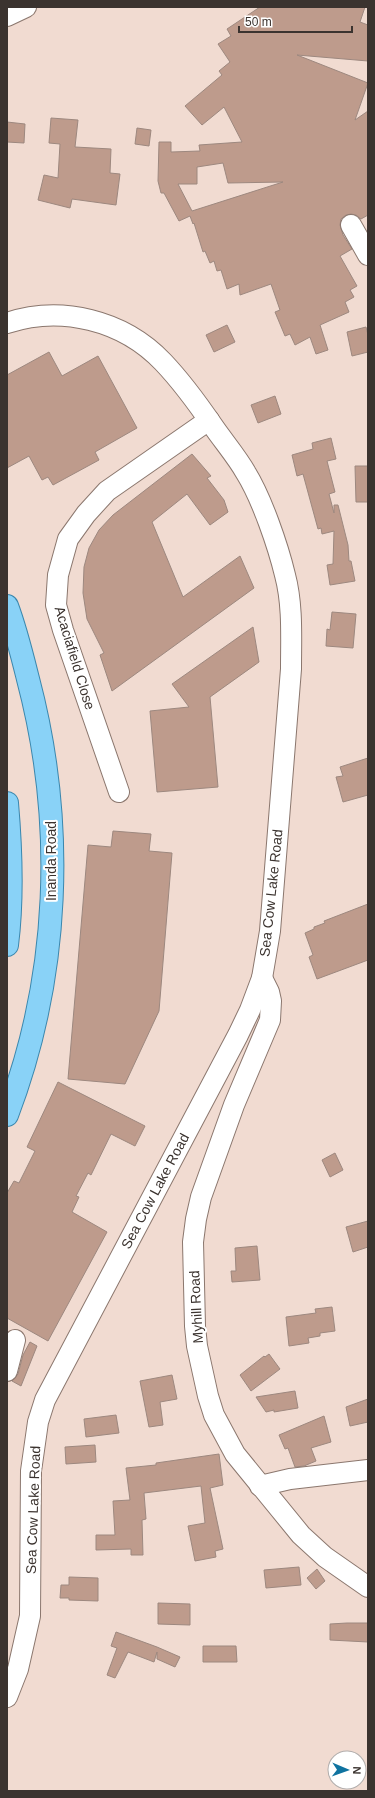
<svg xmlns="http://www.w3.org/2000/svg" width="375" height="1798" font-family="Helvetica,sans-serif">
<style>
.building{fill:#be9b8c;stroke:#9d887f;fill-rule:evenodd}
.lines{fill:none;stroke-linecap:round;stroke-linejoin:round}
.minor-casing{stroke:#8b776e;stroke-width:22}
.major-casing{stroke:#3b87ad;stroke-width:24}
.minor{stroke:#fff;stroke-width:20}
.major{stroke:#89d2f7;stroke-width:22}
.labels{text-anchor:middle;stroke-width:4;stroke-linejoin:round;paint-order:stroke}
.street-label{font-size:14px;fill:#3b332f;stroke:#fff}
</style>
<rect width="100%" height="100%" fill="#f1dbd1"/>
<g class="building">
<path d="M260 7H365L360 22 368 25V61L297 55 368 83 355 120 368 111V215L361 219 356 215 351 214 346 215 341 219 340 225 343 235 352 249 340 256 357 286 350 290 354 297 345 302 349 312 320 325 328 350 316 354 310 337 295 345 290 334 285 336 275 312 280 310 271 284 240 295 239 284 227 289 221 270 217 271 214 261 210 263 205 251 203 252 194 223 193 224 190 216 179 221 164 193H161L158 181 159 142H171V152L200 151 199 145 242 142 224 107 202 125 185 106 222 75 219 71 230 62 218 44 231 36 227 29ZM223 163 228 183 283 182 192 211 178 184H197V167Z"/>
<polygon points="51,118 78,120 75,147 111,149 110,173 120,174 116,205 72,199 70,208 38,200 44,175 58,178 60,144 49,143"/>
<polygon points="7,122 25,124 24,143 7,142"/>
<polygon points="137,128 151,130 149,146 135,144"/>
<polygon points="227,325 235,342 214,352 206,335"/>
<polygon points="366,327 368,335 368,352 352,356 347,332"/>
<polygon points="49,352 62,376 98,356 137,428 95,452 99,460 53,485 48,477 42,480 29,456 7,468 7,375"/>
<polygon points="275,396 281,414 258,423 251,405"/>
<polygon points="331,438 336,459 327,461 335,492 329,494 334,513 334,505 338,505 348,545 349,561 351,561 355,581 330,585 327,565 333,564 334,531 322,534 321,528 318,529 303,474 297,476 292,455 313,449 312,443"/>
<polygon points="192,454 211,476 207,478 224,500 228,512 210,525 187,494 152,522 183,597 240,556 254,588 112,691 100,655 104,653 87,619 83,593 84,567 89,548 99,530 113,515"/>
<polygon points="355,466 368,466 368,502 356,502"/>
<polygon points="332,612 356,614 353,648 326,646 327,629 330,630"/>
<polygon points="253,627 259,662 210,697 218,787 157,792 150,711 189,707 172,684"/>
<polygon points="368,758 368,795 343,802 336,777 343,776 340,767"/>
<polygon points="113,831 151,834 149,851 172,853 159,1011 125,1084 68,1079 88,845 111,847"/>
<polygon points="368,904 368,960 317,979 309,957 313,955 305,933 314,929 314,927 325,923 324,921"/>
<polygon points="58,1082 145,1126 135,1146 111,1134 91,1175 88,1173 76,1196 79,1197 72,1212 107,1232 48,1341 7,1318 7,1193 14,1181 19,1183 35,1151 27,1147"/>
<polygon points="335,1153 343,1170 330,1177 322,1160"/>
<polygon points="368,1221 368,1247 353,1252 346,1227"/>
<polygon points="257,1246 260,1280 232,1282 231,1271 236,1271 235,1248"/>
<polygon points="332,1307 335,1331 320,1333 320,1336 308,1338 309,1343 289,1346 286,1317 316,1313 315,1309"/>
<polygon points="30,1342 37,1346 21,1386 12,1381 18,1374 23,1355"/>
<polygon points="269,1354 280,1369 251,1391 240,1375 264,1356 265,1357"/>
<polygon points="172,1375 177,1399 160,1402 163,1425 149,1427 140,1381"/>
<polygon points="295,1391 298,1408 274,1412 274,1410 266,1412 256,1397"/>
<polygon points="368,1399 368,1422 350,1426 346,1407"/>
<polygon points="116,1415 119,1433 86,1437 84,1419"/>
<polygon points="324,1416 331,1442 311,1448 316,1461 304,1466 295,1467 288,1448 285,1449 279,1435"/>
<polygon points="95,1445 96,1462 66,1464 65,1447"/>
<polygon points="219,1454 223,1485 210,1488 223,1549 215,1551 216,1557 195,1561 188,1526 205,1523 201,1486 144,1493 146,1519 142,1520 143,1555 131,1555 131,1549 96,1550 96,1535 115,1535 113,1501 130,1500 126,1468 156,1465 156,1463"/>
<polygon points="299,1567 301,1585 266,1588 264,1570"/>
<polygon points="317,1569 325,1581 316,1589 307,1578"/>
<polygon points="69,1577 98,1578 98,1601 69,1600 69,1598 60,1598 61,1585 69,1585"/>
<polygon points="158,1603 190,1604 190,1625 158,1624"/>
<polygon points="347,1623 368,1623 368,1642 330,1640 330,1624"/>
<polygon points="116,1632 157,1647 180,1657 175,1667 157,1659 157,1652 154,1662 128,1652 115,1678 107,1675 117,1648 111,1646"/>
<polygon points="203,1646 236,1646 237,1662 203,1662"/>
</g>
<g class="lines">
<defs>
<g id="minor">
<polyline points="7,16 26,7"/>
<polyline points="351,225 368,255"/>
<path d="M7 323C61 305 123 320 163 362 182 382 198 404 213 426 224 442 237 457 246 473 262 499 278 546 285 575 293 605 291 638 291 669L270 931 262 978 250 1010 238 1035 45 1400 38 1422 31 1471 30 1616 18 1669 7 1697"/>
<polyline points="119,792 63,630 56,605 58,575 68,539 86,514 107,491 209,420"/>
<polyline points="262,978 269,992 271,1001 270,1020 234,1105 201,1197 196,1219 193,1242 195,1326 197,1346 208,1396 214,1415 235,1454 301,1535 325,1557 368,1587"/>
<polyline points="7,1371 15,1340"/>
<polyline points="260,1486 290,1479 368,1470"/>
</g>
<g id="major">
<path d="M7 606C16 630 22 655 28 679 66 823 60 976 7 1115"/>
<path d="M7 803C11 849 13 898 7 945"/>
</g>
</defs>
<use href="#minor" class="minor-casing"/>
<use href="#major" class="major-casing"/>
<use href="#minor" class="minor"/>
<use href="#major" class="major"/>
</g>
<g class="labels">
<g class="street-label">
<text transform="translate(75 658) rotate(73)" y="5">Acaciafield Close</text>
<text transform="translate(51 861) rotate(-90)" y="5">Inanda Road</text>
<text transform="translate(271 893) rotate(-84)" y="5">Sea Cow Lake Road</text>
<text transform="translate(155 1191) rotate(-62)" y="5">Sea Cow Lake Road</text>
<text transform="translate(196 1307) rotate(-93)" y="5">Myhill Road</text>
<text transform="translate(33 1510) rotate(-88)" y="5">Sea Cow Lake Road</text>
</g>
</g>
<rect width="375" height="1798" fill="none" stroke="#3b332f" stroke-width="16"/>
<g transform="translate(347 1770) rotate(92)"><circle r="19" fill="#ffffff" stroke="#b1adac"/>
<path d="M0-3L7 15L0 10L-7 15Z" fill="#0f73a0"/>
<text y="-6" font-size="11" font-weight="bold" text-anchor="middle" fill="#3b332f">N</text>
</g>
<path d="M239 26v6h113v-6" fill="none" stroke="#3b332f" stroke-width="2"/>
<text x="245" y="26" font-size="12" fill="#3b332f" stroke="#ffffff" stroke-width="3" paint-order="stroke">50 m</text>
</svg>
